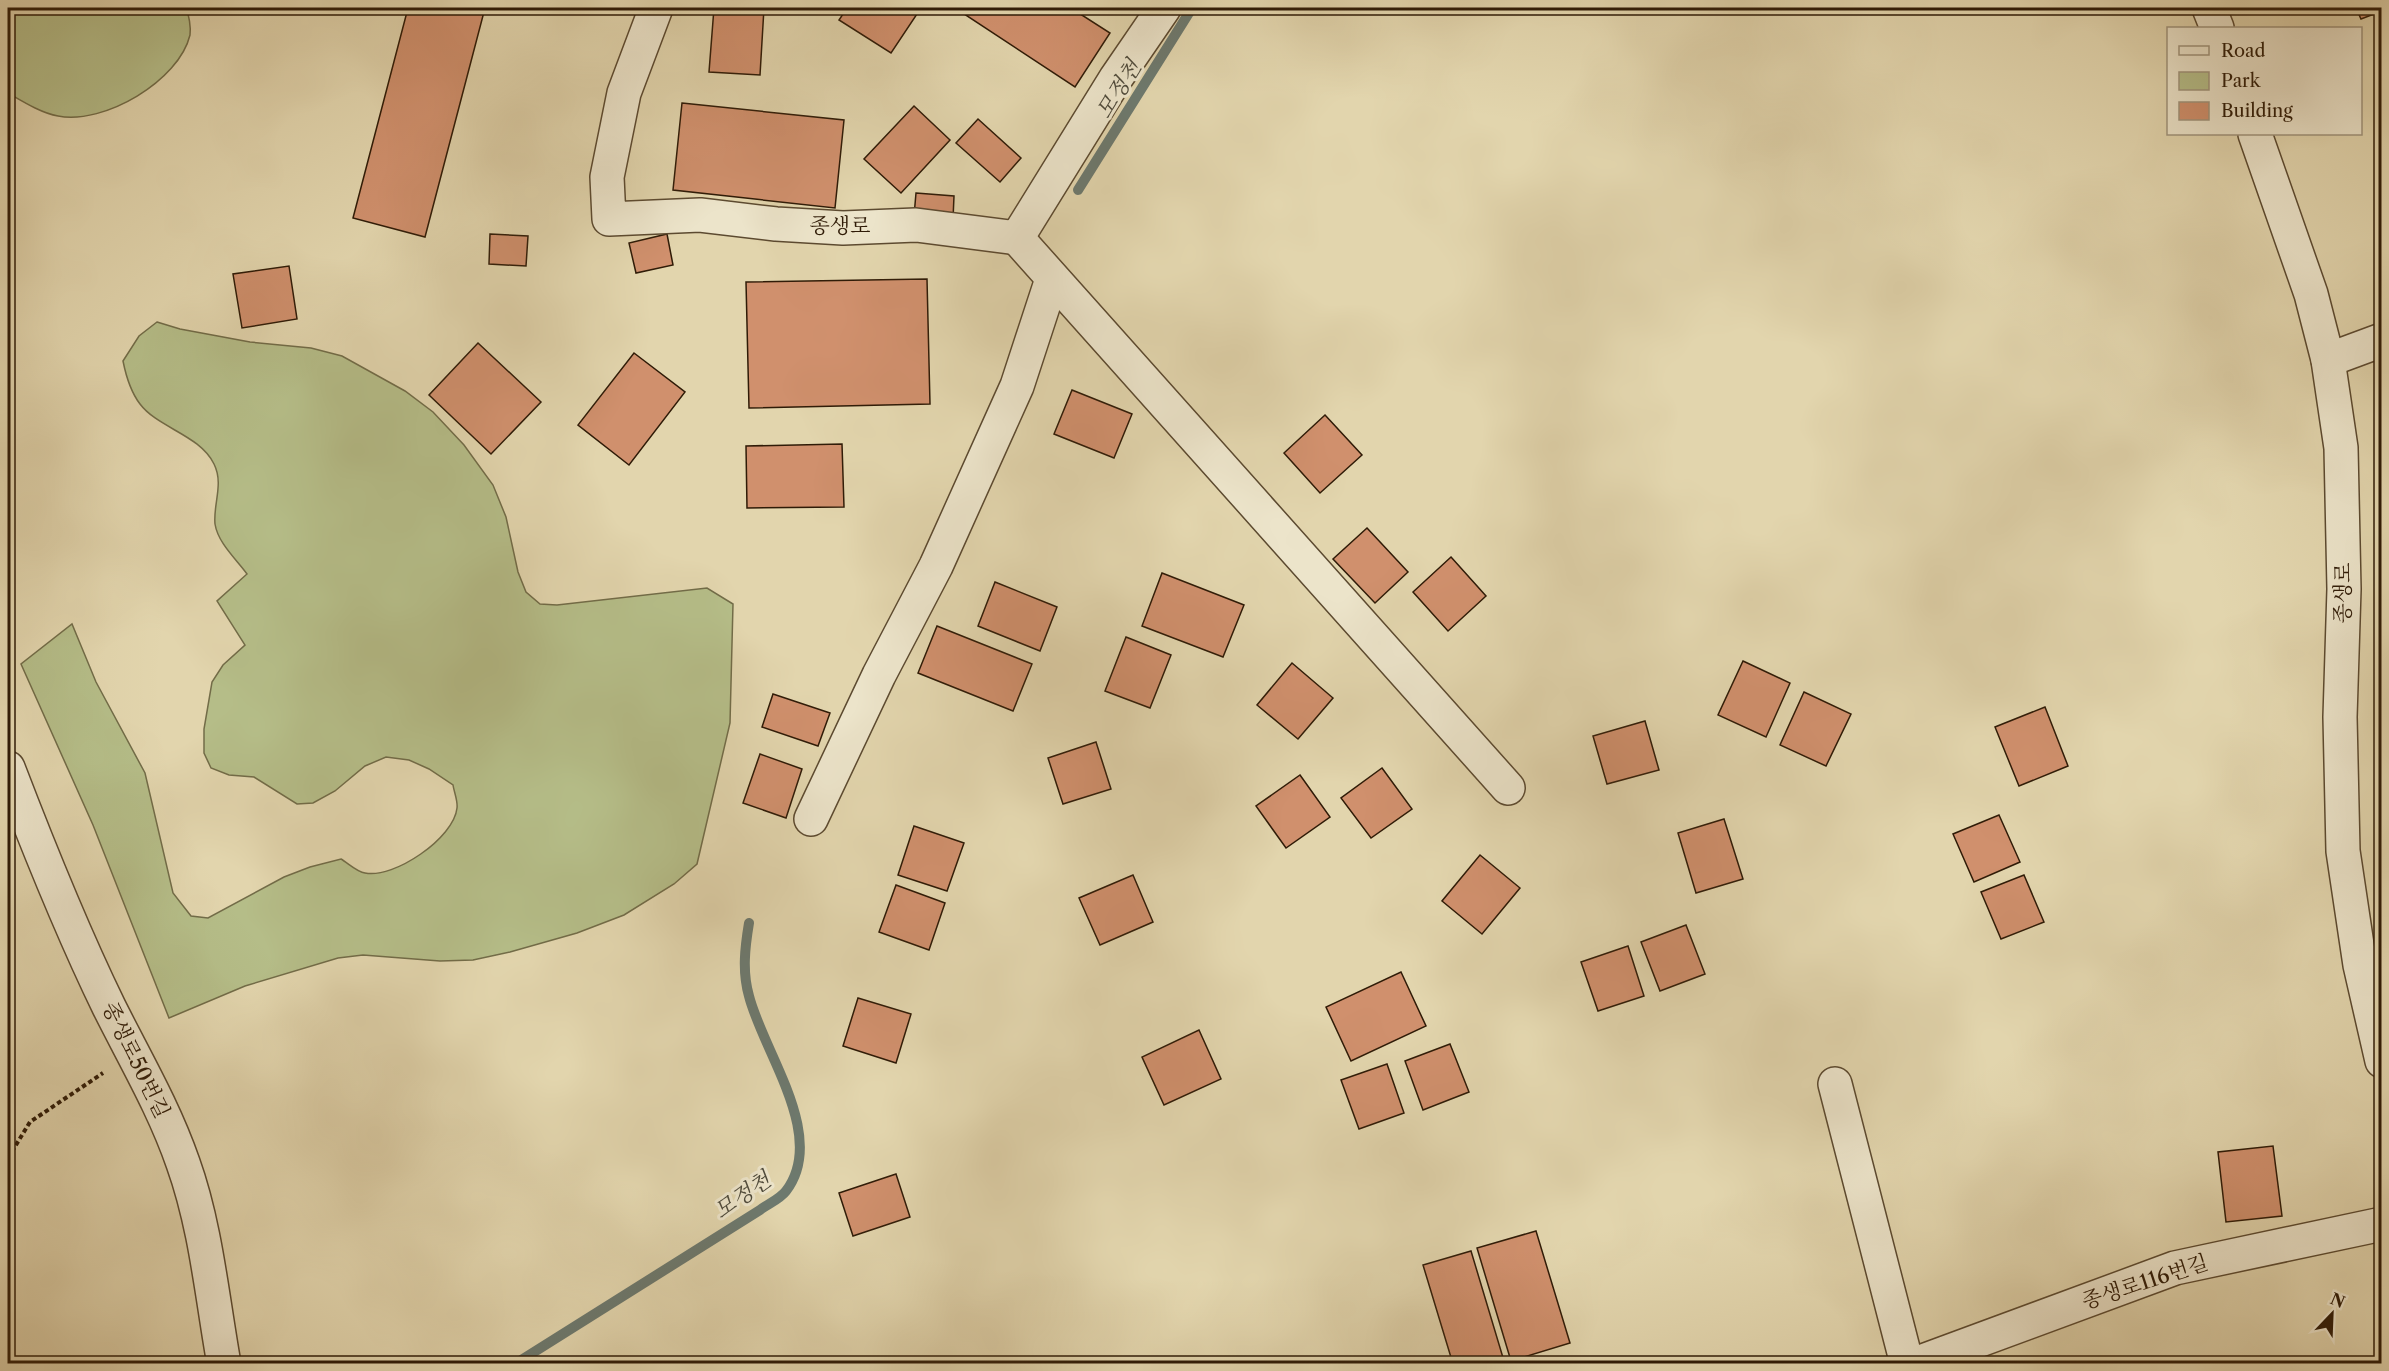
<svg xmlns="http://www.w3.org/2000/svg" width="2389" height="1371" font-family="'Libre Caslon Text','Noto Serif KR',serif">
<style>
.green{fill:#b5bd88;stroke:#726c48;stroke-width:1.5}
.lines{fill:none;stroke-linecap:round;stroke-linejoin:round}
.stream{stroke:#6d796e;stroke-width:10}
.building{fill:#d0906d;stroke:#2f1b07;stroke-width:1.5}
.minor-casing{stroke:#5c4a30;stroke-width:36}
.path{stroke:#2f1b07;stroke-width:4;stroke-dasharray:4.5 3;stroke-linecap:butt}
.minor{stroke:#ece4ca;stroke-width:33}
.labels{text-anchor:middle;stroke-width:6;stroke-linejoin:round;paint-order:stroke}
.street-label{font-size:21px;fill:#2f1b07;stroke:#ece4ca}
.water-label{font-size:22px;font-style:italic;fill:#4e4a3b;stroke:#ece4ca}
</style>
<rect width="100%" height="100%" fill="#e2d5ad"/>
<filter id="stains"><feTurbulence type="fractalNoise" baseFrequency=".00333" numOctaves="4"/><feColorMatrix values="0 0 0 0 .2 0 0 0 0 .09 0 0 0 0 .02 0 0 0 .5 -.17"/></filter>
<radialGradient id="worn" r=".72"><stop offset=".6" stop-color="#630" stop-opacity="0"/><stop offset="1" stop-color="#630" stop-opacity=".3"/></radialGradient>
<g class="green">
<path d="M8 8H186C189 15 191 27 190 35 179 81 104 125 58 116 41 113 22 101 8 93Z"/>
<path d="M157 322 180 329 250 342 311 348 342 356 405 391 433 412 464 445 493 485 506 517 518 572 526 592 540 604 557 605 707 588 733 604 730 723 697 864 674 884 624 915 577 933 510 952 473 960 440 961 363 955 338 958 245 986 169 1018 93 825 21 664 72 624 96 682 145 773 173 893 191 916 208 918 284 877 310 867 341 859C348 863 357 872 365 873 394 879 454 838 457 808 458 801 454 792 453 785L429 769 409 760 386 757 365 766 335 791 313 803 297 804 254 777 229 775 211 768 204 753V729L212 682 223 665 245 645 217 601 247 574C236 559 218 543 215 524 213 504 224 484 214 464 200 435 158 428 140 404 130 391 126 376 123 361L139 336Z"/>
</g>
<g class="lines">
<g class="stream">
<polyline points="1078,190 1192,8"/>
<path d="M515 1364 760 1210C768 1204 780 1199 786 1191 828 1136 763 1052 749 996 742 972 745 947 749 923"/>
</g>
</g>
<g class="building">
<polygon points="408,8 485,8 425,237 353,218"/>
<polygon points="714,8 764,8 760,75 709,72"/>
<polygon points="847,8 921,8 891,53 839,20"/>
<polygon points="955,8 1071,8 1110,33 1075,87"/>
<polygon points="2356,8 2382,8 2382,11 2361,19"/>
<polygon points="682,103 844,120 835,208 673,190"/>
<polygon points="914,106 950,140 901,193 864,159"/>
<polygon points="978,119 1021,158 1000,182 956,143"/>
<polygon points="916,193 954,196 953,219 914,216"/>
<polygon points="490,234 528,236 526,266 489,264"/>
<polygon points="667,234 673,265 636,273 629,243"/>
<polygon points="289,266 297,319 242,328 233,274"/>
<polygon points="927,279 930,404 749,408 746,282"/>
<polygon points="478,343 541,402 491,454 429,395"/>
<polygon points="634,353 685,392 629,465 578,425"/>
<polygon points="1072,390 1132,414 1114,458 1054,434"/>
<polygon points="1325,415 1362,455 1320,493 1284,453"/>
<polygon points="842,444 844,507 747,508 746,446"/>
<polygon points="1367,528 1408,572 1375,603 1333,559"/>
<polygon points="1451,557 1486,596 1448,631 1413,592"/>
<polygon points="1162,573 1244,605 1223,657 1142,626"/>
<polygon points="995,582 1057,607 1040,651 978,626"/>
<polygon points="937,626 1032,664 1013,711 918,673"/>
<polygon points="1126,637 1171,655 1150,708 1105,691"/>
<polygon points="1743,661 1790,683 1766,737 1718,715"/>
<polygon points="1292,663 1333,698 1298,739 1257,705"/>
<polygon points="1804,692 1851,714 1826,766 1780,745"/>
<polygon points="773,694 830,713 818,746 762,727"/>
<polygon points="2045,707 2068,766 2019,786 1995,727"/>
<polygon points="1645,721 1659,770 1607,784 1593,736"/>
<polygon points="1096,742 1111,789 1063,804 1048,758"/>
<polygon points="760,754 802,769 786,818 743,803"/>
<polygon points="1382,768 1412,809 1371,838 1341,798"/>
<polygon points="1300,775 1330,817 1286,848 1256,806"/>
<polygon points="1999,815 2020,862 1974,882 1953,834"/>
<polygon points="1724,819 1743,879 1696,893 1678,833"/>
<polygon points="914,826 964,843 947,891 898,875"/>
<polygon points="1480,855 1520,888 1482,934 1442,901"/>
<polygon points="1133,875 1153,922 1100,945 1079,898"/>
<polygon points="2024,875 2044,922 2001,939 1981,892"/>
<polygon points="896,885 945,903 929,950 879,932"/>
<polygon points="1686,925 1705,974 1660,991 1641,942"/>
<polygon points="1628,946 1644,996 1598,1011 1581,962"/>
<polygon points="1401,972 1426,1026 1351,1061 1326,1007"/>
<polygon points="858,998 911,1014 896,1063 843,1046"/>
<polygon points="1199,1030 1221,1079 1164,1105 1142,1057"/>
<polygon points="1450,1044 1469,1092 1423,1110 1405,1061"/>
<polygon points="1387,1064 1404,1113 1359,1129 1341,1080"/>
<polygon points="2273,1146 2282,1216 2226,1222 2218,1152"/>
<polygon points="896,1174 910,1217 853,1236 839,1193"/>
<polygon points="1536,1231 1570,1343 1511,1361 1477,1248"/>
<polygon points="1471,1251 1504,1361 1496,1364 1453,1364 1423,1265"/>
</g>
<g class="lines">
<defs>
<g id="minor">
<polyline points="656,8 624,93 607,177 609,219 700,215 776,224 843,228 916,225 1017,238 1116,78 1164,8"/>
<polyline points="2209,8 2217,28"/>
<polyline points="2255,134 2311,294 2328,360 2341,448 2344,589 2340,717 2343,851 2360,965 2382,1061"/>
<polyline points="1017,238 1508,788"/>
<polyline points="2328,360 2382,340"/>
<path d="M8 768C39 849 71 929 109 1007 135 1059 164 1108 183 1163 206 1227 212 1297 224 1364"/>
<polyline points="811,819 879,675 936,566 1017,386 1052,279"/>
<polyline points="1835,1084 1907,1364"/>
<polyline points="1915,1364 2175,1268 2382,1224"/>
</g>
</defs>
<use href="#minor" class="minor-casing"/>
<polyline class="path" points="8,1158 30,1122 103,1073"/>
<use href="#minor" class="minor"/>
</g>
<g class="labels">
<g class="street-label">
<text x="840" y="233">종생로</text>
<text transform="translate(2343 593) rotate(-90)" y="7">종생로</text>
<text transform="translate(136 1060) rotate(64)" y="7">종생로50번길</text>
<text transform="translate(2145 1282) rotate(-18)" y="7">종생로116번길</text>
</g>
<g class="water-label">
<text transform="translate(1118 89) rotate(-58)" y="8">모정천</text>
<text transform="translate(742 1195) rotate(-35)" y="8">모정천</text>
</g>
</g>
<rect width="2389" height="1371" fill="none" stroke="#e2d5ad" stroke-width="30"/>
<rect x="9" y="9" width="2371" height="1353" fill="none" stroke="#2f1b07" stroke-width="3"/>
<rect x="15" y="15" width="2359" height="1341" fill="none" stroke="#2f1b07" stroke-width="1.5"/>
<rect x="2167" y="27" width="195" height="108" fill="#ece4ca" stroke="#a0947c" stroke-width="1.5"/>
<rect x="2179" y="46" width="30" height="9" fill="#ece4ca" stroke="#a0947c" stroke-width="1.5"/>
<text x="2221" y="57" font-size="18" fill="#2f1b07">Road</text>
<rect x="2179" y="72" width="30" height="18" fill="#b5bd88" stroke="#a0947c" stroke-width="1.5"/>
<text x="2221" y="87" font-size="18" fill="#2f1b07">Park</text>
<rect x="2179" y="102" width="30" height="18" fill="#d0906d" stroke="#a0947c" stroke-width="1.5"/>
<text x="2221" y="117" font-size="18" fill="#2f1b07">Building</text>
<g transform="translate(2332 1314) rotate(23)" stroke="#ece4ca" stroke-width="4.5" paint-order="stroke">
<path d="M0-4.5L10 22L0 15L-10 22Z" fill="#2f1b07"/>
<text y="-9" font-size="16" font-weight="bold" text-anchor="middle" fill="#2f1b07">N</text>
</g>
<rect width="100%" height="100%" filter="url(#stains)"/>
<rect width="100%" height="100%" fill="url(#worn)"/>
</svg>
